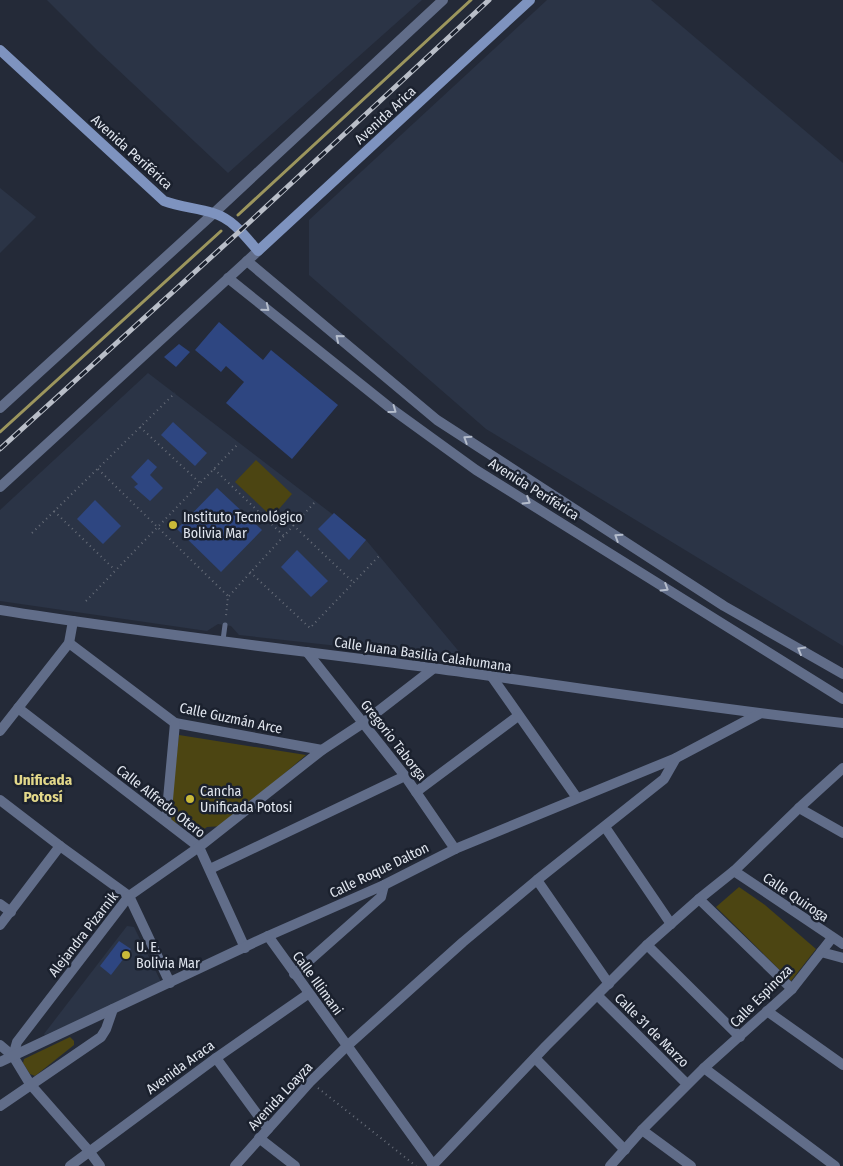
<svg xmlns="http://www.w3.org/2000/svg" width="843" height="1166" font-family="'Fira Sans Condensed',sans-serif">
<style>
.built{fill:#2b3446}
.green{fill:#4c4512}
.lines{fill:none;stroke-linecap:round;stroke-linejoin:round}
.stream{stroke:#9c965d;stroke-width:3}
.building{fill:#2e4681}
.path{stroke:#676d79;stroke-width:2;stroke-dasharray:1 4;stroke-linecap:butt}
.service{stroke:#616d89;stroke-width:5}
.minor{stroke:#616d89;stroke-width:10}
.tertiary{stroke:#616d89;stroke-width:10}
.secondary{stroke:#7e93bf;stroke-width:10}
.rail-casing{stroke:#b9bec8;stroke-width:5}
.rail{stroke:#1b212e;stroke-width:3;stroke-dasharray:9;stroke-linecap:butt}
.oneway{stroke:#b4bccb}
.poi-dot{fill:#caba39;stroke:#1b212e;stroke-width:2}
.labels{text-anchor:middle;stroke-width:5;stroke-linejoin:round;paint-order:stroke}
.street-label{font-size:14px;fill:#e1e6ef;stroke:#1b212e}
.poi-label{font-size:14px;fill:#e1e6ef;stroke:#1b212e;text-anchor:start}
.neighbourhood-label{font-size:15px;font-weight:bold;fill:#e3d88a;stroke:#1b212e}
</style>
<rect width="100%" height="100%" fill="#242a38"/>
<g class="built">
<polygon points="47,0 422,0 228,173 98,51"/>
<polygon points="547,0 651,0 843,163 843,646 486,429 309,275 309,220"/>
<polygon points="0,188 36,217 0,253"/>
<polygon points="148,373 366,540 466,660 239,635 231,626 225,625 218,624 207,631 0,601 0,510"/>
<polygon points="127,926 134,927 162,984 45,1035 44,1034"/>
</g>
<g class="green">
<polygon points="256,460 292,494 272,517 235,482"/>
<polygon points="179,735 306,755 223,826 207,827 199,833 169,820"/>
<polygon points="739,887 765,905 816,949 791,981 716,907"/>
<polygon points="70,1037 74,1041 74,1045 35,1076 30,1074 23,1063 24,1059"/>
</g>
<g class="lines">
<g class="stream">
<polyline points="238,215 471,0"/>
<polyline points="0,432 221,231"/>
</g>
</g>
<g class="building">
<polygon points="219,322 263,360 271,350 338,405 292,459 226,403 244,382 226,366 221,372 195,350"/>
<polygon points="179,344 190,352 176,367 164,357"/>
<polygon points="173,422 207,453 195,466 161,435"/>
<polygon points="148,459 157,467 150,475 163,488 150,501 134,487 138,484 131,477"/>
<polygon points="217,488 262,530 221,572 177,529"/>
<polygon points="95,500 121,526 103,544 77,519"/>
<polygon points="334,513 366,540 349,560 318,529"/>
<polygon points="297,550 328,581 311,597 281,567"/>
<polygon points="119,941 131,949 111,975 100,966"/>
</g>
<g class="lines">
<g class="path">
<polyline points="140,427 200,483"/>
<polyline points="98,469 228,596 226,616"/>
<polyline points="214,469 284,536"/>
<polyline points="54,511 115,570"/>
<polyline points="293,525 353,582"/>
<polyline points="32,533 175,393"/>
<polyline points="250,572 310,628 379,556"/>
<polyline points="229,596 315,502"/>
<polyline points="86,601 239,443"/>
<polyline points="318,1088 416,1166"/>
</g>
<polyline class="service" points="223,640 225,625"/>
<g class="minor">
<polyline points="214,213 443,0"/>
<path d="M0 610C143 633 288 649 432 668 569 686 706 708 843 723"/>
<polyline points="69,643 175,723 322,750"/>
<polyline points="307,652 405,776 455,849"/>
<polyline points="492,677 577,798"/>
<polyline points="18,708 199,847 245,948"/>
<polyline points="0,731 69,643 73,621"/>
<polyline points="416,792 518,716"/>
<polyline points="0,800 60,846 129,896 170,983"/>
<polyline points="799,808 843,833"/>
<polyline points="166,821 175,723"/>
<polyline points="605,827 671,924"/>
<polyline points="210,869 405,776"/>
<polyline points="734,871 843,944"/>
<polyline points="537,880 609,984"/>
<polyline points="699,899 792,989"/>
<polyline points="0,904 11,912"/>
<polyline points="0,925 60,846"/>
<polyline points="268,936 434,1166"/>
<polyline points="647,945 740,1037"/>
<polyline points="821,952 843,958"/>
<polyline points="294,974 381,897 384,885"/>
<polyline points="598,996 687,1084"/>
<polyline points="767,1011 843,1065"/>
<polyline points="0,1045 13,1056 30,1084 89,1151 100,1166"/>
<polyline points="13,1056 17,1042 129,896 199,847 322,750 363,723 434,668"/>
<polyline points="216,1058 268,1129"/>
<polyline points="536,1059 625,1150"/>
<polyline points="0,1062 268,936 384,885 455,849 676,758 759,714"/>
<polyline points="704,1068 835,1166"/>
<polyline points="0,1106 101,1037 106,1029 113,1009"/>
<polyline points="642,1130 691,1166"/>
<polyline points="259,1138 295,1166"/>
<polyline points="70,1166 216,1058 308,994"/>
<polyline points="235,1166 310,1082 347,1046 463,942 537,880 664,779 676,758"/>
<polyline points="432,1166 546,1046 647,945 699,899 734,871 799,808 843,768"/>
<polyline points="610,1166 642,1130 704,1068 792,989 832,938"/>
</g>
<g class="tertiary">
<polyline points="247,261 437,420 724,606 843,674"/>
<polyline points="228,278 389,407 476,470 843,699"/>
<polyline points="0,408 214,213"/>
<polyline points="0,487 258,251"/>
</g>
<path class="secondary" d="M0 50 164 201C180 207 197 208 213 213 233 219 245 236 258 251L530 0"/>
<defs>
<polyline id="rail" points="0,449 241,230 489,0"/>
</defs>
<use href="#rail" class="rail-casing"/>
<use href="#rail" class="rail"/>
</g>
<defs><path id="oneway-chevron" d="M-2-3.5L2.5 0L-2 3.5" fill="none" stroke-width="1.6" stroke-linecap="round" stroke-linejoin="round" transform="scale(1.25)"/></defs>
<g class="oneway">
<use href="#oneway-chevron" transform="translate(266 308) rotate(39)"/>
<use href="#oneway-chevron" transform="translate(339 338) rotate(-140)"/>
<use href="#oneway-chevron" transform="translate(393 410) rotate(36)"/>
<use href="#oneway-chevron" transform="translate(467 439) rotate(-147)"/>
<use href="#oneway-chevron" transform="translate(527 501) rotate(32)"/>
<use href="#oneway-chevron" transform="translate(618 537) rotate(-147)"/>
<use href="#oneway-chevron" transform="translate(665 588) rotate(32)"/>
<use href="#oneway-chevron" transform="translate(801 650) rotate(-150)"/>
</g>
<g class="poi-dot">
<circle cx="173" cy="525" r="5"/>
<circle cx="190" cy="799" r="5"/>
<circle cx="126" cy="955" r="5"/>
</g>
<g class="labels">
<g class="street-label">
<text transform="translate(385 115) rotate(-43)" y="5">Avenida Arica</text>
<text transform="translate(132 152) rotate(42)" y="5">Avenida Periférica</text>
<text transform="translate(534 489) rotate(32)" y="5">Avenida Periférica</text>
<text transform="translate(423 654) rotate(8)" y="5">Calle Juana Basilia Calahumana</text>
<text transform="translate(231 718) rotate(12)" y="5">Calle Guzmán Arce</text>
<text transform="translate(394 740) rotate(52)" y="5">Gregorio Taborga</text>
<text transform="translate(161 801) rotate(38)" y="5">Calle Alfredo Otero</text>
<text transform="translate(379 870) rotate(-26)" y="5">Calle Roque Dalton</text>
<text transform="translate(796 897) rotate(34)" y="5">Calle Quiroga</text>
<text transform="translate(83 934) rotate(-52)" y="5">Alejandra Pizarnik</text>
<text transform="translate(318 983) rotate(54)" y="5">Calle Illimani</text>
<text transform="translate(761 996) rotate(-45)" y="5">Calle Espinoza</text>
<text transform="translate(652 1030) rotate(45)" y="5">Calle 31 de Marzo</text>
<text transform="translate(180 1067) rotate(-36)" y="5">Avenida Araca</text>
<text transform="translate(280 1096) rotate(-47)" y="5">Avenida Loayza</text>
</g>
<g class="poi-label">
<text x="183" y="522">Instituto Tecnológico<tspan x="183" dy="16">Bolivia Mar</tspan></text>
<text x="200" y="796">Cancha<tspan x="200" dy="16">Unificada Potosi</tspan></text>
<text x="136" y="952">U. E.<tspan x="136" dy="16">Bolivia Mar</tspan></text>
</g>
<g class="neighbourhood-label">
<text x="43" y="785">Unificada<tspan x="43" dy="17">Potosí</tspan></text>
</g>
</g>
</svg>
